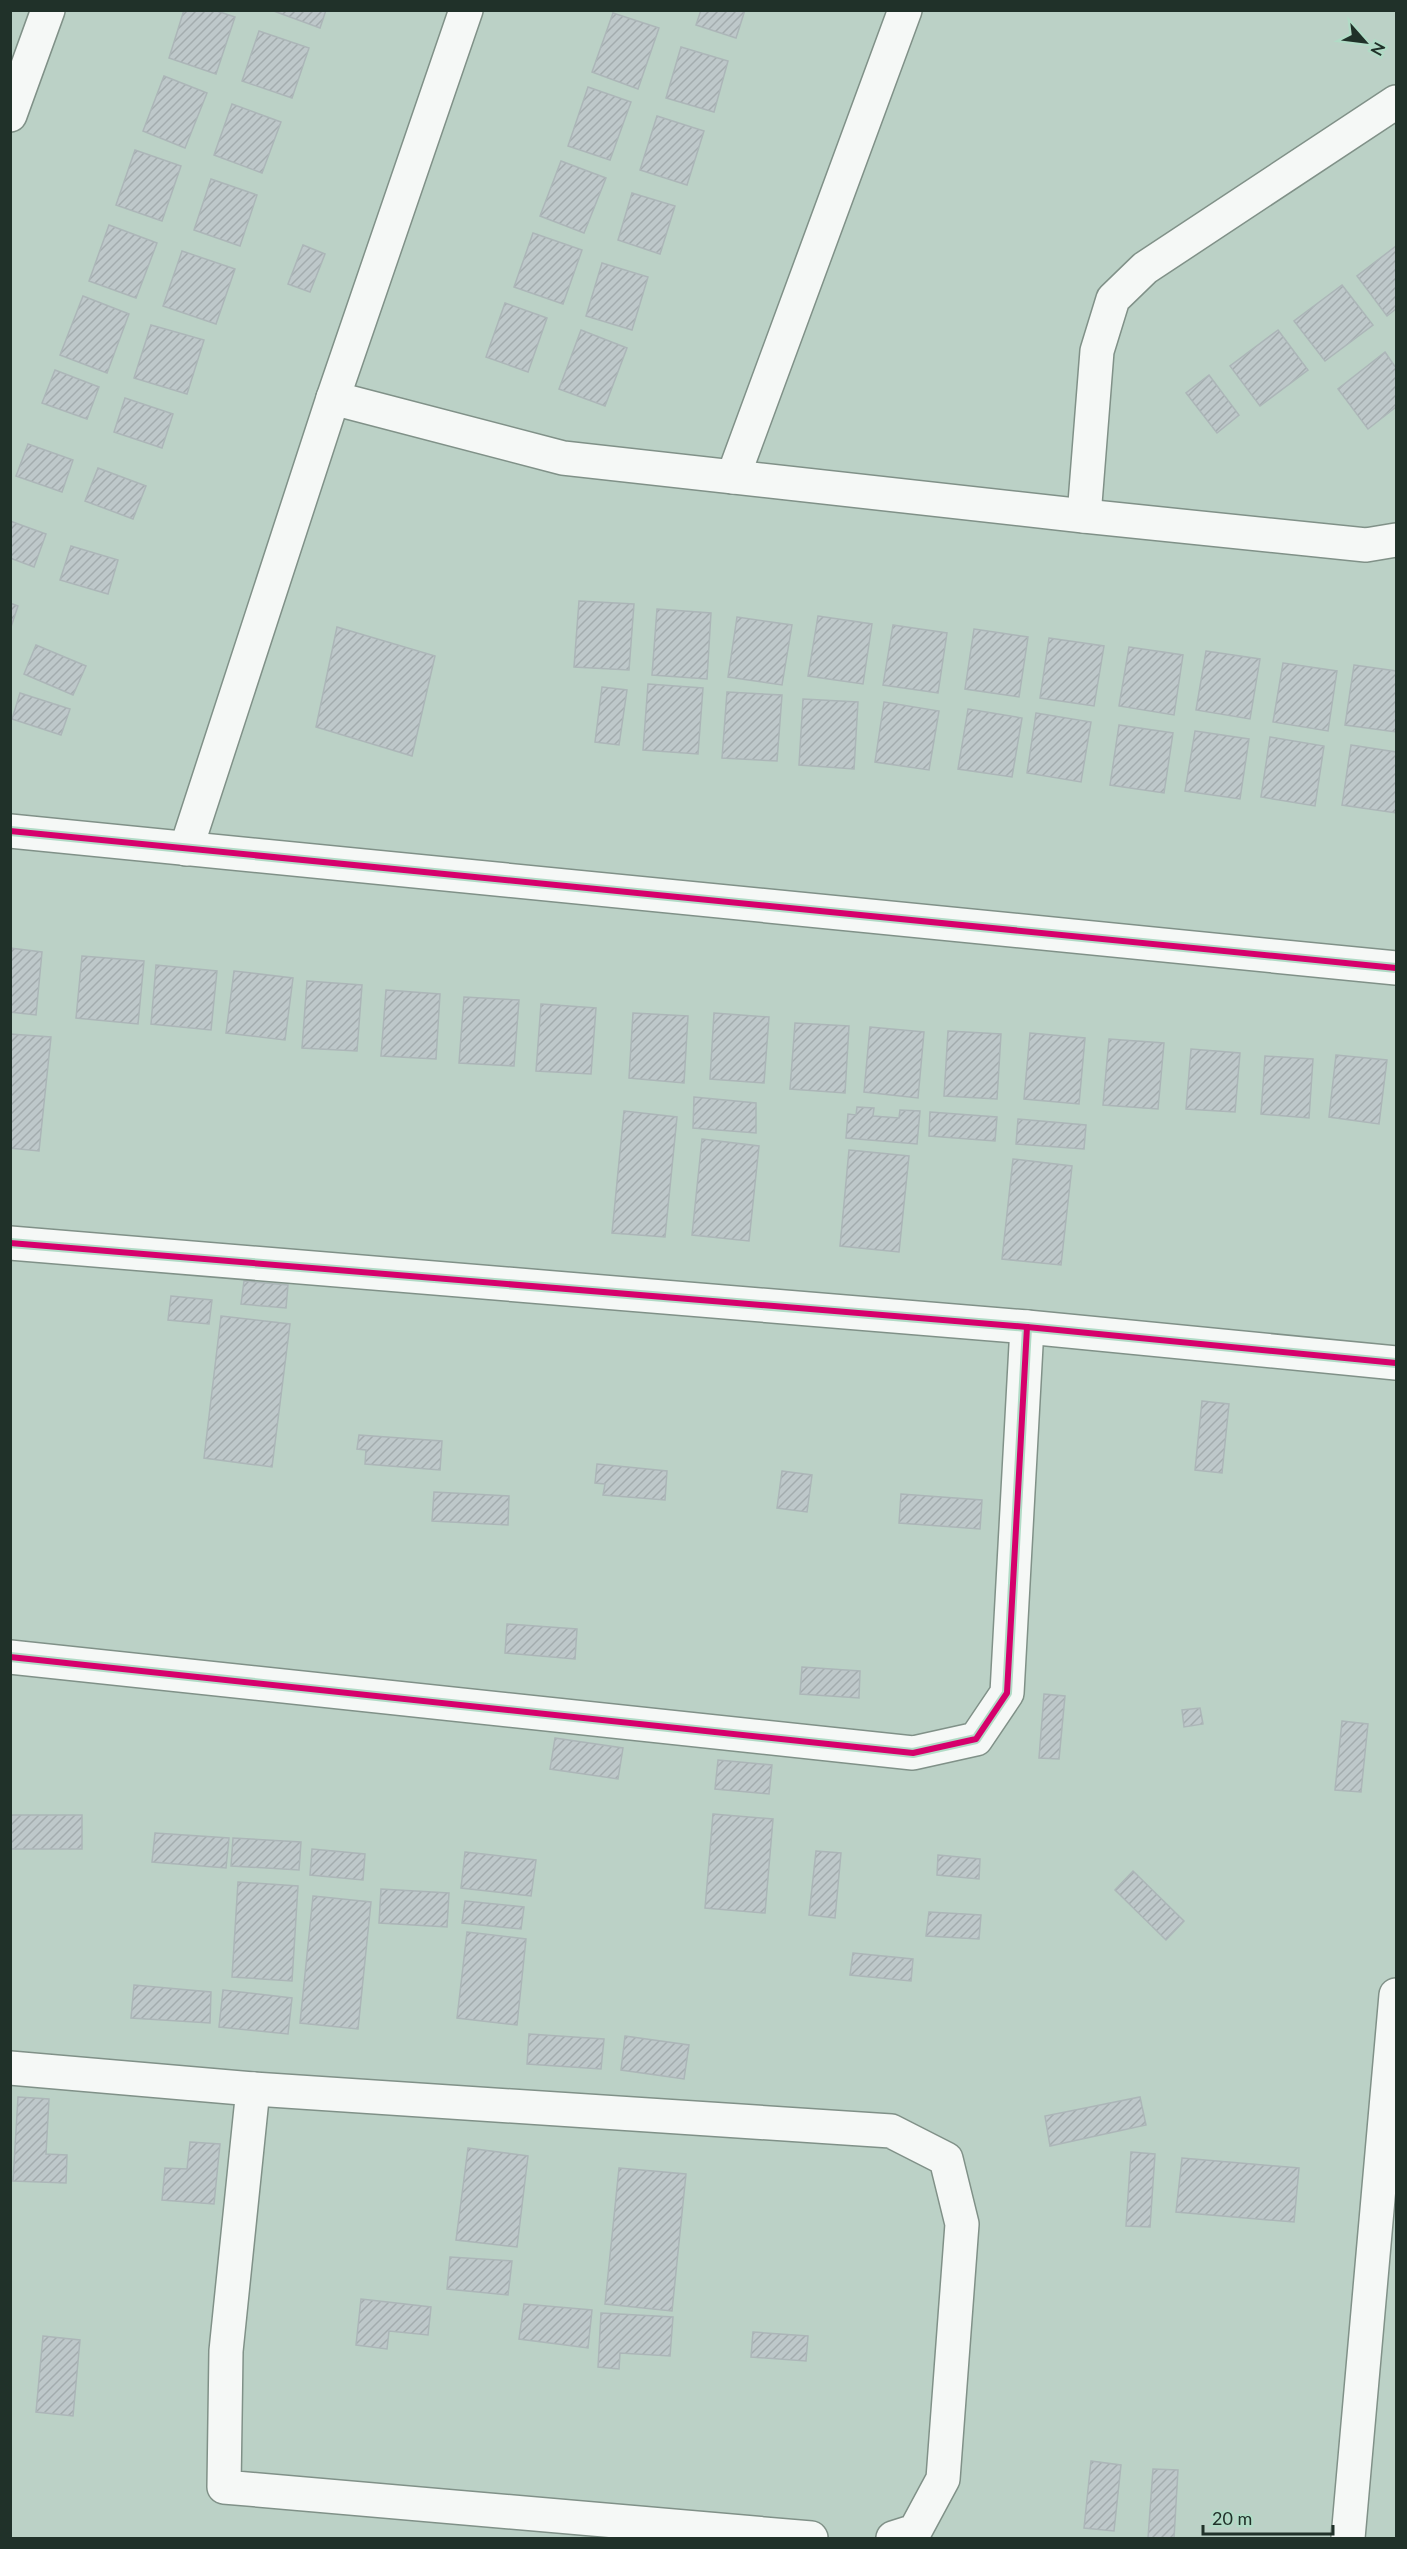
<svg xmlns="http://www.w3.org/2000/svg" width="1407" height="2549" font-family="Lato,sans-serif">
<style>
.building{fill:url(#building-hatch);stroke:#acb6b8;stroke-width:1.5}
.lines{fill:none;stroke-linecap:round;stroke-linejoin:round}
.minor-casing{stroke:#809188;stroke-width:36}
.minor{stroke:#f5f8f6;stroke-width:33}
.cycleway-casing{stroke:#b1dbc6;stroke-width:10}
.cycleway{stroke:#d6006c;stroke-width:6}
</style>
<defs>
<pattern id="building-hatch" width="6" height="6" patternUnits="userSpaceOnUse" patternTransform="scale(1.5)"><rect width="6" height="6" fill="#bec8ca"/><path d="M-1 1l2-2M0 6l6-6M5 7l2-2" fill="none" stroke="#a3acae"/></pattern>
</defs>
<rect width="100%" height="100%" fill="#bbd1c6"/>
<g class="building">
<polygon points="184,10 214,10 235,17 216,74 169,58"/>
<polygon points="271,10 326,10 320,28"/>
<polygon points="701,10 745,10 736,38 696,25"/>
<polygon points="613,13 659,28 638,89 592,72"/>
<polygon points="259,31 309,48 292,98 242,81"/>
<polygon points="681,47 728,61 714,112 666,98"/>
<polygon points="164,76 207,93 185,148 143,131"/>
<polygon points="588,87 631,102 610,160 568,146"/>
<polygon points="232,104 281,122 262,173 214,155"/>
<polygon points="657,116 704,131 687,185 640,170"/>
<polygon points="135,150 181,166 162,221 116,205"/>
<polygon points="561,161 606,178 584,233 540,216"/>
<polygon points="211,179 257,195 240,246 194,230"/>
<polygon points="632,193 675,206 660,254 618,240"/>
<polygon points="109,225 157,243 136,298 89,281"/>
<polygon points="533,233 582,250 563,304 514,287"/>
<polygon points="303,245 325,254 310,292 288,284"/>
<polygon points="1396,246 1396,309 1387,316 1357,276"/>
<polygon points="182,251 235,269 216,324 163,306"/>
<polygon points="602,263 648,277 632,330 586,316"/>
<polygon points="1342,285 1373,325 1325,361 1294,321"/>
<polygon points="83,296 129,314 107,373 60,355"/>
<polygon points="505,303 547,318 528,372 486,357"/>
<polygon points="151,325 204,340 187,394 134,378"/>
<polygon points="581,330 627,348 605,406 559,389"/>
<polygon points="1278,330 1308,370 1260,406 1230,366"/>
<polygon points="1385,352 1396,368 1396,407 1368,429 1338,389"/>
<polygon points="55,370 99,387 87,419 42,403"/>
<polygon points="1209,375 1239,415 1217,433 1186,393"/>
<polygon points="125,398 173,414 162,448 114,432"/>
<polygon points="28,444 73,460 62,492 16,476"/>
<polygon points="98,468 146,486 133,519 85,501"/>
<polygon points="10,521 46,534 34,567 10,558"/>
<polygon points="71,546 118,560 108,594 60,580"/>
<polygon points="579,601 634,604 629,670 574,667"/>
<polygon points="10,603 18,606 10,630"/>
<polygon points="657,609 711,613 707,679 652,675"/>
<polygon points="818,616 872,624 863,684 808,676"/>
<polygon points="737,617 792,625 782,685 728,677"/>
<polygon points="893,625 947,633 938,693 883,685"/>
<polygon points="337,627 435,656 412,756 316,727"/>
<polygon points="974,629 1028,637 1019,697 965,689"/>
<polygon points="1049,638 1104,646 1094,706 1040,698"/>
<polygon points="36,645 86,666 73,695 24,674"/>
<polygon points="1129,647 1183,655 1174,715 1119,706"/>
<polygon points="1206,651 1260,659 1250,719 1196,710"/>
<polygon points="1283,663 1337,671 1328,731 1273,722"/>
<polygon points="1354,665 1396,671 1396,732 1345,725"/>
<polygon points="648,684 703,688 698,754 643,750"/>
<polygon points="602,687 627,690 619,745 595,742"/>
<polygon points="727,692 782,695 777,761 722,758"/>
<polygon points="20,693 70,709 61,735 12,719"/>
<polygon points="803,699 858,702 854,769 799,765"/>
<polygon points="884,702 939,711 929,770 875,762"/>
<polygon points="968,709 1022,718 1012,777 958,769"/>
<polygon points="1036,713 1091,722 1081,782 1027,773"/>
<polygon points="1119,725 1173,733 1164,793 1110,785"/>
<polygon points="1195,731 1249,739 1240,799 1185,791"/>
<polygon points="1270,737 1324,746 1315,806 1261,797"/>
<polygon points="1351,745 1396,752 1396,813 1342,805"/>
<polygon points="10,948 42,952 36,1015 10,1012"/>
<polygon points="82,956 144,961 138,1024 76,1018"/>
<polygon points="156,965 217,971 211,1030 151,1024"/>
<polygon points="234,971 293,978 285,1040 226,1033"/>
<polygon points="307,981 362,985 357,1051 302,1048"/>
<polygon points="386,990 440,994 436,1059 381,1056"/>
<polygon points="464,997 519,1000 514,1066 459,1063"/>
<polygon points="541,1004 596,1008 591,1074 536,1071"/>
<polygon points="633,1013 688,1016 684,1083 629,1078"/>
<polygon points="714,1013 769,1017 764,1083 710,1079"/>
<polygon points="795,1023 849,1026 845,1093 790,1089"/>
<polygon points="870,1027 924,1032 918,1098 864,1092"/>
<polygon points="948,1031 1001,1034 997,1099 944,1096"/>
<polygon points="1030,1033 1085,1038 1079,1104 1024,1099"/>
<polygon points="10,1034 51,1037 39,1151 10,1148"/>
<polygon points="1109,1039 1164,1043 1158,1109 1103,1105"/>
<polygon points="1191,1049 1240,1053 1235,1112 1186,1109"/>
<polygon points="1336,1055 1387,1060 1379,1124 1329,1117"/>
<polygon points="1265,1056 1313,1059 1309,1118 1261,1114"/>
<polygon points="694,1097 756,1103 756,1133 693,1128"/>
<polygon points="857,1107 874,1108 873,1116 899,1118 900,1110 920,1111 917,1144 846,1138 848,1114 856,1115"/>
<polygon points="624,1111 677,1117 665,1237 612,1233"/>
<polygon points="930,1112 997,1117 995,1141 929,1136"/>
<polygon points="1018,1119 1086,1125 1084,1149 1016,1144"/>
<polygon points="702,1139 759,1146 749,1241 692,1235"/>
<polygon points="849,1150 909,1156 899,1252 840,1246"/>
<polygon points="1013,1159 1072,1166 1061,1265 1002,1259"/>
<polygon points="244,1281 288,1285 286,1308 241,1304"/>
<polygon points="171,1296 212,1300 209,1324 168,1320"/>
<polygon points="221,1316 290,1324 272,1467 204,1458"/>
<polygon points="1202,1401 1229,1404 1222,1473 1195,1470"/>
<polygon points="359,1435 442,1441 440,1470 365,1464 366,1450 357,1449"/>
<polygon points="597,1464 667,1471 665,1500 603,1495 605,1484 595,1483"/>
<polygon points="782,1471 812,1475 807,1512 777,1508"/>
<polygon points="434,1492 509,1496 508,1525 432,1521"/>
<polygon points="901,1494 982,1500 980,1529 899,1523"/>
<polygon points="507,1624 577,1629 575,1659 505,1653"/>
<polygon points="802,1667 860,1671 859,1698 800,1694"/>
<polygon points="1044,1694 1065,1696 1059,1759 1039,1758"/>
<polygon points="1200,1708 1203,1724 1184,1727 1182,1710"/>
<polygon points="1342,1721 1368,1724 1361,1792 1335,1790"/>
<polygon points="555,1738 623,1748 618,1779 550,1769"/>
<polygon points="718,1760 772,1765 769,1794 715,1789"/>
<polygon points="713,1814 773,1819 765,1913 705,1908"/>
<rect x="10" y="1815" width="72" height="34"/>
<polygon points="155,1833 229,1838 226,1868 152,1862"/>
<polygon points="233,1838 301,1842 299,1870 231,1866"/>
<polygon points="312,1849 365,1854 363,1880 310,1875"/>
<polygon points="816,1851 841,1853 835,1918 809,1915"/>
<polygon points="465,1852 536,1860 531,1896 461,1888"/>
<polygon points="938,1855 980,1859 979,1879 937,1875"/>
<polygon points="1133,1871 1184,1921 1166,1940 1115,1890"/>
<polygon points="238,1882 298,1886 292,1981 232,1977"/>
<polygon points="381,1889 449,1893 447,1927 379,1923"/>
<polygon points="313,1896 371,1902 358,2029 300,2023"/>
<polygon points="465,1901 524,1907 521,1929 462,1923"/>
<polygon points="929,1912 981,1915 979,1939 926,1936"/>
<polygon points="467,1932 526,1939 517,2025 457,2018"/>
<polygon points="853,1953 913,1959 911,1981 850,1975"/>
<polygon points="134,1985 211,1992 210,2023 131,2018"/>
<polygon points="223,1990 292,1998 288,2034 219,2027"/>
<polygon points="529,2034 604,2039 601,2069 527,2064"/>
<polygon points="625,2036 689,2045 684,2079 621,2070"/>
<polygon points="18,2097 49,2099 46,2154 67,2155 66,2183 13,2181"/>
<polygon points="1140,2097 1146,2125 1050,2146 1045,2116"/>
<polygon points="190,2142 220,2144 214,2204 162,2200 165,2168 187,2169"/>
<polygon points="468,2148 528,2156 517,2247 456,2240"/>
<polygon points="1131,2152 1155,2154 1150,2227 1126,2226"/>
<polygon points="1182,2158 1299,2168 1294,2222 1176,2212"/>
<polygon points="619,2168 686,2174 672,2311 605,2304"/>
<polygon points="450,2257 512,2261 508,2295 447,2289"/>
<polygon points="361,2299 431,2307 428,2335 389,2331 387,2349 356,2345"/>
<polygon points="524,2304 592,2310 588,2348 519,2339"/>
<polygon points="601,2313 673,2317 670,2356 620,2353 619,2369 598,2367"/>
<polygon points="753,2332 808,2336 806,2361 751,2357"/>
<polygon points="43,2336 80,2340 73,2416 36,2412"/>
<polygon points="1091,2461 1121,2465 1114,2531 1084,2528"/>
<polygon points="1153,2469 1178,2470 1174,2538 1148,2538"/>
</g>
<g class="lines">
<defs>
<g id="minor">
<polyline points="10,115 48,10"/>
<polyline points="333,398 563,458 1084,516 1366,545 1396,540"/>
<polyline points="733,477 905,10"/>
<polyline points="1084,516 1097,351 1113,299 1145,268 1396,102"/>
<polyline points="10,831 1396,968"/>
<polyline points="186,849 333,398 466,10"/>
<polyline points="10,1243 1027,1327 1396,1363"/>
<polyline points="10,1657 913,1753 976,1739 1007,1693 1027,1327"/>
<polyline points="10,2068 253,2089 891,2131 946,2159 962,2224 943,2479 915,2531 893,2538"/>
<polyline points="253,2089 226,2351 224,2487 811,2538"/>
<polyline points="1348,2538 1396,1995"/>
</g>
</defs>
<use href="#minor" class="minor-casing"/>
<use href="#minor" class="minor"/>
<defs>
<g id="cycleway">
<polyline points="10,831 1396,968"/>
<polyline points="10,1243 1027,1327 1396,1363"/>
<polyline points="10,1657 913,1753 976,1739 1007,1693 1027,1327"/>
</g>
</defs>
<use href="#cycleway" class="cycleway-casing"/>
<use href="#cycleway" class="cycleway"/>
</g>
<rect width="1407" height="2549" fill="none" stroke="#203129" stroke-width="24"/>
<g transform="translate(1365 42) rotate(118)" stroke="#b1dbc6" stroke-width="4.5" paint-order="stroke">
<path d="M0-4.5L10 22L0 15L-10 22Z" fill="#203129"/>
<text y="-9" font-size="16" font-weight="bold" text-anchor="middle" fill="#203129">N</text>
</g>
<path d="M1203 2525v9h130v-9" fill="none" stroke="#203129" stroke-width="3"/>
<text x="1212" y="2525" font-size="18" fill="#203129" stroke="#b1dbc6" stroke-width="4.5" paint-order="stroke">20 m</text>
</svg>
